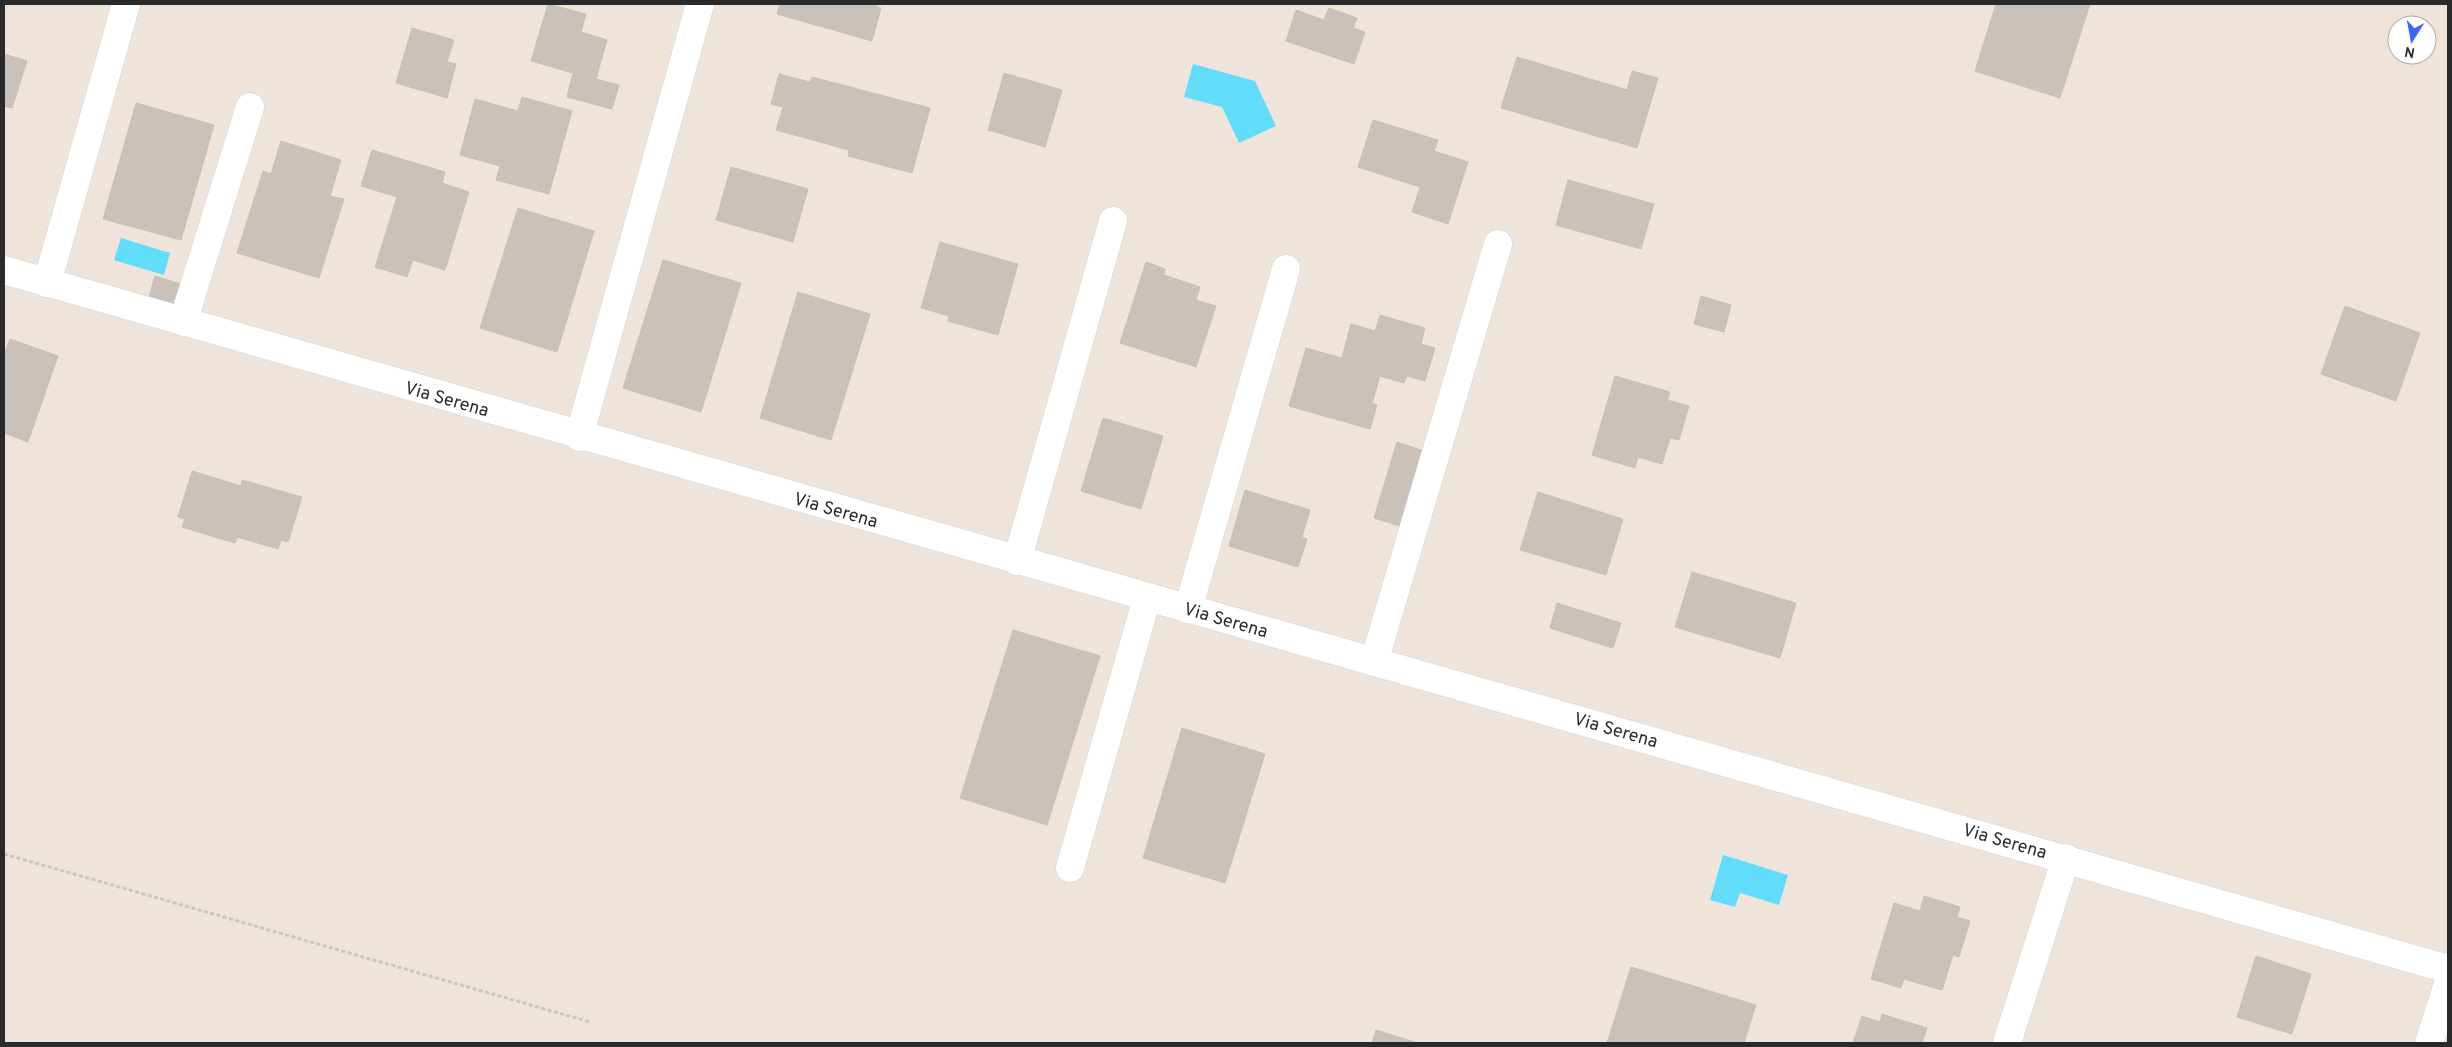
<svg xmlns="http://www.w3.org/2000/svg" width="2452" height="1047" font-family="Overpass,sans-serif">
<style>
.water{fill:#61ddfb}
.building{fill:#c9c1ba;stroke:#c9c0b3}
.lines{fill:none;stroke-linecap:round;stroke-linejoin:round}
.minor-casing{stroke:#cfd5e4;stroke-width:29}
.path{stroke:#c8c8c8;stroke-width:3;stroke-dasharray:4 2.5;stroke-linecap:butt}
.minor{stroke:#fff;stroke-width:28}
.labels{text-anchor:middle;stroke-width:4.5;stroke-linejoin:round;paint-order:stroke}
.street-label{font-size:18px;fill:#2a2a2a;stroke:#fff}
</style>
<rect width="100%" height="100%" fill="#eee4da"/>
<g class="water">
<polygon points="1193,64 1255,81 1276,126 1239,143 1222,107 1184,97"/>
<polygon points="121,238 170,253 164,275 114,260"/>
<polygon points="1723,855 1788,875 1779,905 1740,893 1735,907 1710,900"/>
</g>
<g class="building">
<polygon points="548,4 586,14 581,32 607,40 596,79 619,85 612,109 567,97 573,73 531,61"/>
<polygon points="780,4 877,4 876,6 881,8 872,41 777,14"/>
<polygon points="1996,4 2090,4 2060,98 1975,71"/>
<polygon points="1329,8 1357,18 1353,28 1365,32 1354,64 1286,41 1296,10 1324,20"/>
<polygon points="412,28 454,40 447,62 456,64 447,98 396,83"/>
<polygon points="4,54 27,61 12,108 4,106"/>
<polygon points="1517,57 1627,90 1632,71 1658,78 1637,148 1501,108"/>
<polygon points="1004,73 1062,90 1045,147 988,130"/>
<polygon points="779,74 810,82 812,77 930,108 912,173 848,156 849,150 776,130 783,107 771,104"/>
<polygon points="522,97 572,111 549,194 496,180 500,166 460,155 475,99 518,111"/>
<polygon points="136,103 214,125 181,240 103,219"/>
<polygon points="1373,120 1438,140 1434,151 1468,162 1448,224 1412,212 1420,187 1358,167"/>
<polygon points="281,141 341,160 330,196 344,199 319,278 237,253 263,171 271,174"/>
<polygon points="372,150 445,172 442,183 469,192 445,270 413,260 407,277 375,267 397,197 361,186"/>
<polygon points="731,167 808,189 793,242 716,220"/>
<polygon points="1568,180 1654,204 1641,249 1556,225"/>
<polygon points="518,208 594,231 557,352 480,328"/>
<polygon points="940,242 1018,264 998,335 948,321 949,316 921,308"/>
<polygon points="663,260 741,283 701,412 623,388"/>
<polygon points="1146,262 1165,269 1164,275 1200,287 1196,300 1216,306 1196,367 1120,343"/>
<polygon points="155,276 184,285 179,306 149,297"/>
<polygon points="798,292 870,314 831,440 760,418"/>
<polygon points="1701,296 1731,305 1724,332 1694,324"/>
<polygon points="2345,306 2420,333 2396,401 2321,374"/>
<polygon points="1380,315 1425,328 1421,344 1435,348 1425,381 1407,376 1404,383 1380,376 1372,403 1377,405 1370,429 1289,406 1306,348 1342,358 1351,324 1375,331"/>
<polygon points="10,339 58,356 28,442 4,433 4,352 5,352"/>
<polygon points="1615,376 1670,392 1667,400 1689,406 1679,440 1670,438 1662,464 1638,457 1635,468 1592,455"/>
<polygon points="1103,418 1163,436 1141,509 1081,491"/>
<polygon points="1397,442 1424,451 1400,526 1374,518"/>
<polygon points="192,471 241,486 242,480 302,497 288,542 281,540 278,549 237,537 235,543 182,527 185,519 178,517"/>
<polygon points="1245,490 1310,510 1302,537 1307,539 1298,567 1229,546"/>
<polygon points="1538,492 1623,519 1606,575 1520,550"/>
<polygon points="1692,572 1796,603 1780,658 1675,627"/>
<polygon points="1557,603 1621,623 1613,648 1550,628"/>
<polygon points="1013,630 1100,656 1047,825 960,798"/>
<polygon points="1182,728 1265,754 1225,883 1143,858"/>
<polygon points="1924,896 1960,907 1957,917 1970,921 1959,957 1953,955 1942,990 1904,979 1901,988 1871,979 1894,903 1920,911"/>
<polygon points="2256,956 2311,974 2292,1034 2237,1017"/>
<polygon points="1631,967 1756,1005 1744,1043 1607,1043"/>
<polygon points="1882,1014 1927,1028 1922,1043 1853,1043 1862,1016 1880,1022"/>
<polygon points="1376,1030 1418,1043 1372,1043"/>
</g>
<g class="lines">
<defs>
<g id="minor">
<path d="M4 270C818 505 1635 732 2448 969"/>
<polyline points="47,283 126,4"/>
<polyline points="183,322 250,107"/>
<polyline points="579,437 700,4"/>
<polyline points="1017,561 1113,221"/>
<polyline points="1188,609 1286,269"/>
<polyline points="1374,662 1498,244"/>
<polyline points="1070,868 1147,598"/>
<polyline points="2007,1043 2066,858"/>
<polyline points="2429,1043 2448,984"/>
</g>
</defs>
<use href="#minor" class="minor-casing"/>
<polyline class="path" points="4,854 590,1022"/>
<use href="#minor" class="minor"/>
</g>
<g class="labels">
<g class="street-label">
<text transform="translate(447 399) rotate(16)" y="6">Via Serena</text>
<text transform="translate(836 510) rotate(16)" y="6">Via Serena</text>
<text transform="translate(1226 620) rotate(16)" y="6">Via Serena</text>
<text transform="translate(1616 730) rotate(16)" y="6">Via Serena</text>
<text transform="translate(2005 841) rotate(16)" y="6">Via Serena</text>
</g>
</g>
<rect width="2452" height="1047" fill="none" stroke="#2a2a2a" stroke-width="10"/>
<g transform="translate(2412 40) rotate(191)"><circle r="24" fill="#ffffff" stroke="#aaaaaa"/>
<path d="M0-4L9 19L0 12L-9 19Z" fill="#3569ff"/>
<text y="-8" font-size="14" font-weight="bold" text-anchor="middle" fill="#2a2a2a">N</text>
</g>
</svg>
